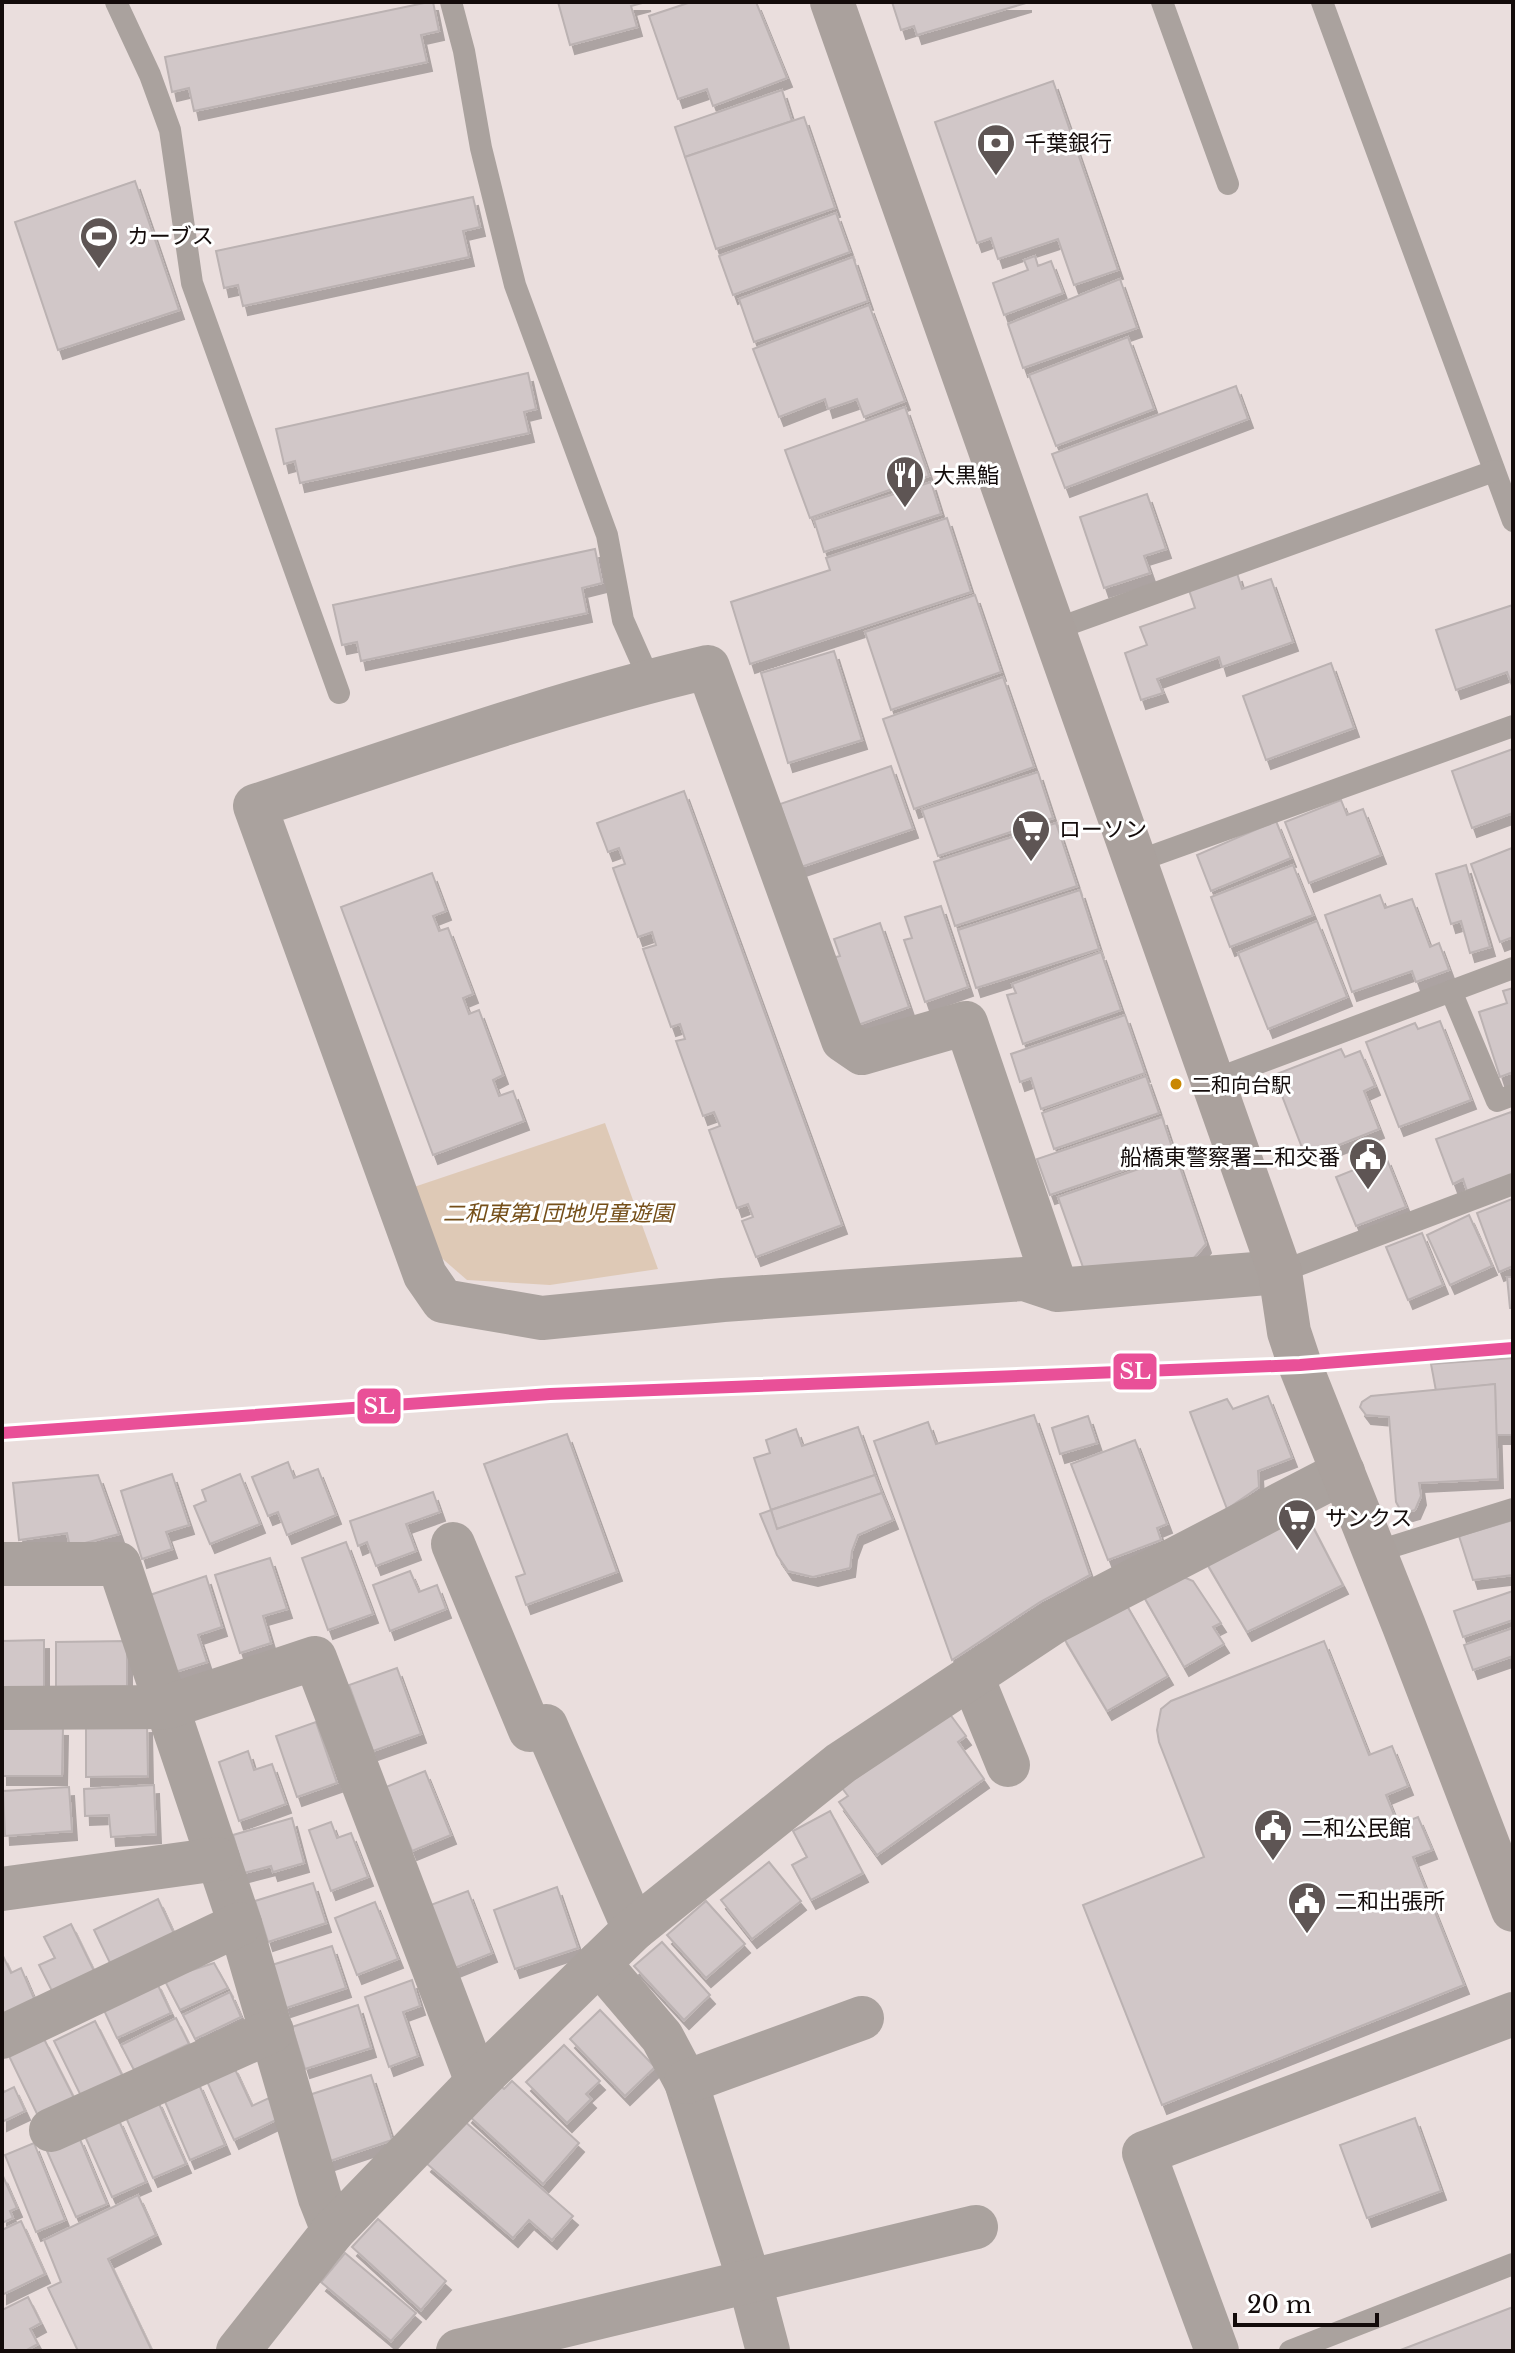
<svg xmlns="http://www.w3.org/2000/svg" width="1515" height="2353" font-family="'Libre Baskerville','Noto Sans JP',serif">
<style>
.green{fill:#dec9b6}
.building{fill:#d1c7c8;stroke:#bbb2b2;stroke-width:2;filter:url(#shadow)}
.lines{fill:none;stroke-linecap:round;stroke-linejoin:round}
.lane{stroke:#aaa29e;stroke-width:22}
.street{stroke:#aaa29e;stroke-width:44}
.secondary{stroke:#aaa19d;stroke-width:44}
.rail-1-casing{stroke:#fff;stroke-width:18}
.rail-1{stroke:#e95098;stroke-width:12}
.bus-dot{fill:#c98702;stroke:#fff;stroke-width:3}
.labels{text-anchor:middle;stroke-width:6;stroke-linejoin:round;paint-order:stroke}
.bus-label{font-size:20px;fill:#130b0a;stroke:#fff;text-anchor:start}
.poi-label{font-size:22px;fill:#130b0a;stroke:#fff;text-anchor:start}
.park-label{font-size:22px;font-style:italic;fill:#754f19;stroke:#fff}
.line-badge{stroke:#fff;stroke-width:3}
.badge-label{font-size:22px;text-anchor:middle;font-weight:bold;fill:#fff}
</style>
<defs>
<filter id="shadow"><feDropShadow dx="5" dy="9" stdDeviation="0" flood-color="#0004"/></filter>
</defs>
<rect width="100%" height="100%" fill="#eadedd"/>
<polygon class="green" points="605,1123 658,1269 550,1285 467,1280 437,1254 411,1188"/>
<g class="building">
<polygon points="429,2 433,2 439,31 421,35 427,62 194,111 189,88 172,92 165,57"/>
<polygon points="558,2 646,2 631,6 637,27 570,45"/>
<polygon points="691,2 756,2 787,78 713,106 707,89 678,99 649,16"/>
<polygon points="892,2 1026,2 1026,3 917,35 914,26 901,30"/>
<polygon points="1053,81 1118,270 1074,285 1058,239 998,259 991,238 977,243 935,122"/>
<polygon points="782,90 792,121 685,157 675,127"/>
<polygon points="804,117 835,208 716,249 685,157"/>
<polygon points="135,181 179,310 58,350 15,222"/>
<polygon points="473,197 480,227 463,231 469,257 243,306 238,285 224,288 216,251"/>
<polygon points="836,213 850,252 733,295 719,256"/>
<polygon points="1035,256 1038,266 1051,261 1063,293 1004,315 993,283 1028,270 1024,260"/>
<polygon points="853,257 868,301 754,342 739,299"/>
<polygon points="1120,279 1137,328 1023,368 1008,324"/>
<polygon points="869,305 905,401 864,417 857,399 828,409 825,399 779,417 753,349"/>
<polygon points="1128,337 1154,409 1056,446 1029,375"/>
<polygon points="528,373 536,409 524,412 529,433 300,483 295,461 284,464 276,429"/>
<polygon points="1236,386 1248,419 1065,488 1052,454"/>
<polygon points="905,407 929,476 810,518 785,450"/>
<polygon points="931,482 941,514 824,552 814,520"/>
<polygon points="1147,494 1166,549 1144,556 1150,573 1104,588 1080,517"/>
<polygon points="947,518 971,592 750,664 731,602 830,570 826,558"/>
<polygon points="595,549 602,583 582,588 587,613 361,661 357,642 342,645 333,605"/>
<polygon points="1237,573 1242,589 1271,579 1293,642 1222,667 1219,657 1157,679 1163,693 1141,700 1125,653 1147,645 1140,627 1195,608 1189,590"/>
<polygon points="975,595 1001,672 891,710 865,632"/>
<polygon points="1513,605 1513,688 1507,672 1456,690 1436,630"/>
<polygon points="834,651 862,740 788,763 761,673"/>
<polygon points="1331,663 1354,728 1266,760 1243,696"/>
<polygon points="1003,677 1034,767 914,809 883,719"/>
<polygon points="1513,749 1513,813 1472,828 1452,771"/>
<polygon points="891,766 913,829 801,867 780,804"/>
<polygon points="1038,772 1053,818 938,856 922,810"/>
<polygon points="684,791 842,1225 756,1257 742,1221 753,1217 748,1204 737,1208 709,1130 720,1126 714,1112 703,1116 676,1041 685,1039 680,1024 671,1027 643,949 656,945 652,932 638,937 613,868 625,864 619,848 608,852 597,823"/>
<polygon points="1341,800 1347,815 1363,809 1381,855 1309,883 1285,822"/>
<polygon points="1276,821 1291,858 1211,891 1197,855"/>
<polygon points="1056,823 1077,886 955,926 934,862"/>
<polygon points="1512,848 1513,937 1500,942 1471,864"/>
<polygon points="1293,865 1313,915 1230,947 1211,897"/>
<polygon points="1466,865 1490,947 1470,953 1461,921 1451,924 1436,874"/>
<polygon points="432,873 446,911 433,916 439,931 448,928 473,994 463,998 469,1014 479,1010 503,1075 493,1080 499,1096 513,1091 524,1121 433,1155 341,907"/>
<polygon points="1080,890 1099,949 976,988 958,930"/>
<polygon points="1380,895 1385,908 1412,899 1430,947 1439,943 1449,970 1416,982 1412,971 1352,992 1325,915"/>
<polygon points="941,906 968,987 925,1002 904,940 912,938 905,917"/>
<polygon points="1317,921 1347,997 1268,1029 1238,953"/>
<polygon points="880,923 909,1007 855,1026 832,958 840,956 834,939"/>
<polygon points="1101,952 1121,1010 1023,1044 1007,995 1016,993 1012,984"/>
<polygon points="1513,988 1513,1072 1500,1077 1479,1012 1507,1003 1503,991"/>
<polygon points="1125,1015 1145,1073 1041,1109 1031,1078 1020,1082 1011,1054"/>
<polygon points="1440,1021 1471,1100 1399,1127 1366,1042 1415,1023 1418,1029"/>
<polygon points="1341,1049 1345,1057 1360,1051 1375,1086 1364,1091 1379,1129 1306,1158 1274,1075"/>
<polygon points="1146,1076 1159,1113 1054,1149 1042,1113"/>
<polygon points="1511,1112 1513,1118 1513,1174 1467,1191 1463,1179 1453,1184 1436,1139"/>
<polygon points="1162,1117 1174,1153 1050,1195 1037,1159"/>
<polygon points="1176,1156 1206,1244 1193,1259 1084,1270 1058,1197"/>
<polygon points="1386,1157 1406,1207 1356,1226 1336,1177"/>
<polygon points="1512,1199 1513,1266 1499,1272 1477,1213"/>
<polygon points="1469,1215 1492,1266 1450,1285 1427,1235"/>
<polygon points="1422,1233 1443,1285 1408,1300 1386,1247"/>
<polygon points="1507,1277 1513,1277 1513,1308 1510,1308"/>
<polygon points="1513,1358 1513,1435 1496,1435 1495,1384 1436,1391 1431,1364"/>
<polygon points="1495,1384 1498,1479 1419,1483 1421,1496 1415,1510 1408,1512 1401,1511 1396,1502 1389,1417 1366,1415 1360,1407 1362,1402 1371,1396"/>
<polygon points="1268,1396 1292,1458 1258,1471 1259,1487 1227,1509 1190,1412 1227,1399 1233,1409"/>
<polygon points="1034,1415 1090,1575 1040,1602 952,1660 874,1441 928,1422 936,1444"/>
<polygon points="1088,1416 1097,1443 1060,1454 1052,1428"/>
<polygon points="858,1427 875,1475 771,1510 754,1458 770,1453 766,1440 796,1429 802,1446"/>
<polygon points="567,1434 617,1572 526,1605 516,1577 525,1574 484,1464"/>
<polygon points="1135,1440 1167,1524 1157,1528 1161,1540 1108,1560 1071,1464"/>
<polygon points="288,1462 294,1478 318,1469 336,1515 287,1535 278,1512 268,1516 252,1477"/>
<polygon points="172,1474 189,1525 166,1532 172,1549 142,1559 121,1491"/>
<polygon points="240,1474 260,1524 210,1544 194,1506 206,1501 202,1490"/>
<polygon points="98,1475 119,1534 70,1547 67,1533 19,1540 13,1483"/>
<polygon points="875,1475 882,1493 777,1529 771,1510"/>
<polygon points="433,1492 440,1512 406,1524 416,1551 376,1566 367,1542 358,1546 350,1521"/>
<polygon points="882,1493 893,1520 858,1535 852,1551 850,1568 813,1577 788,1571 777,1555 760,1514 771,1510 777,1529"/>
<polygon points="1302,1506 1343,1585 1247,1632 1203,1557"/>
<polygon points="1513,1520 1513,1575 1473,1580 1459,1536"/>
<polygon points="346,1542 373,1614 328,1630 302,1558"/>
<polygon points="270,1558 287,1609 263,1616 271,1643 240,1653 215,1575"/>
<polygon points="410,1571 419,1592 437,1585 446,1609 390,1631 373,1585"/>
<polygon points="1174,1573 1193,1581 1221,1623 1213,1627 1224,1644 1184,1667 1140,1590"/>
<polygon points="206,1576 222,1627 198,1635 207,1662 175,1672 150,1595"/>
<polygon points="1513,1591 1513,1620 1463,1637 1454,1611"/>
<polygon points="1123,1599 1168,1676 1107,1711 1062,1635"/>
<polygon points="1513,1628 1513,1656 1473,1670 1464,1645"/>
<polygon points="44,1640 44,1689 2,1689 2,1641"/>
<polygon points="127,1641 127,1686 56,1687 56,1642"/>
<polygon points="1324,1641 1369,1755 1392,1746 1408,1786 1386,1795 1398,1825 1418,1817 1432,1850 1413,1857 1464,1985 1162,2105 1083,1905 1204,1857 1159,1742 1157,1730 1161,1709 1171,1701"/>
<polygon points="397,1668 421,1734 373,1751 349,1685"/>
<polygon points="949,1713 966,1736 958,1742 984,1779 877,1855 839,1802 848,1796 842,1788"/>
<polygon points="316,1722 337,1783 297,1797 276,1736"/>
<polygon points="147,1724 148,1776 86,1777 86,1726"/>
<polygon points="2,1726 63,1727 62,1776 2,1776"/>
<polygon points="248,1751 254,1770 272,1764 286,1804 239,1821 219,1762"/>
<polygon points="425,1771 451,1835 412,1851 386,1787"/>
<polygon points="154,1785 156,1834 111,1837 109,1815 85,1816 84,1789"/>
<polygon points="69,1787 72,1831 5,1836 3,1791"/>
<polygon points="830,1811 863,1873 811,1900 792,1865 807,1857 793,1831"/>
<polygon points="292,1818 304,1863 273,1872 271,1866 244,1873 233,1835"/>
<polygon points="331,1822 337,1838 351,1833 368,1877 331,1891 309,1830"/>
<polygon points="769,1862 801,1901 752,1939 721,1900"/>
<polygon points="313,1883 326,1923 268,1942 255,1901"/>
<polygon points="557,1887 578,1948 515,1969 494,1910"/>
<polygon points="468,1891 492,1953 452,1969 428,1906"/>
<polygon points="158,1899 175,1936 112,1967 94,1930"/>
<polygon points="706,1901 745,1944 706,1978 667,1935"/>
<polygon points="375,1902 398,1959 357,1975 335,1918"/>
<polygon points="71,1924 95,1973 53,1993 39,1965 55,1958 44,1937"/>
<polygon points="662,1942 710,1995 684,2020 634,1966"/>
<polygon points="332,1946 346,1988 286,2008 272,1965"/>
<polygon points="2,1954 11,1973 21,1968 36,2003 2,2018"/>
<polygon points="214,1963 228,1988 180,2010 164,1979"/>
<polygon points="412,1980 420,2006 403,2012 418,2056 389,2067 365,1997"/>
<polygon points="156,1981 171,2013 117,2038 102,2006"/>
<polygon points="230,1992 241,2017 195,2039 183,2015"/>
<polygon points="358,2005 371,2048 305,2069 292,2027"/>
<polygon points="600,2010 655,2067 625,2096 570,2039"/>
<polygon points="176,2018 189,2044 134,2070 121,2045"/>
<polygon points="95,2021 124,2079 83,2100 54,2041"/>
<polygon points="44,2039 75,2100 39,2118 9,2056"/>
<polygon points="564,2045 600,2081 586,2094 591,2099 567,2123 526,2082"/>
<polygon points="233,2065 252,2106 269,2098 278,2119 234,2140 205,2077"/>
<polygon points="371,2075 392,2140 330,2161 309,2095"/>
<polygon points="512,2081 579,2143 543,2184 467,2114 496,2082 504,2089"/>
<polygon points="198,2082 225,2145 190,2160 163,2097"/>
<polygon points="2,2087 4,2092 14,2087 25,2111 2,2122"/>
<polygon points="157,2099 186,2164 153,2178 124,2113"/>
<polygon points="118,2118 146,2182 112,2197 84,2134"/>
<polygon points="1415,2118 1441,2191 1367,2218 1340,2145"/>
<polygon points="463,2120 573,2216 552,2240 529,2220 513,2238 426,2163"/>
<polygon points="79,2137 107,2204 76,2217 47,2151"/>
<polygon points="34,2143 65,2220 36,2232 5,2155"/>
<polygon points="2,2174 17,2208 10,2211 13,2218 2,2223"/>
<polygon points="138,2195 156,2235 108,2259 152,2351 78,2351 48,2288 61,2282 44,2240"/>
<polygon points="378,2219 446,2281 421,2310 352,2247"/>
<polygon points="21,2221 45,2274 2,2295 2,2230"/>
<polygon points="345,2253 416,2313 391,2341 321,2282"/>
<polygon points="28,2297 41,2323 30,2329 38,2344 25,2351 2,2351 2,2310"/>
<polygon points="1513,2307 1513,2351 1398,2351"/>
</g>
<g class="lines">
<g class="lane">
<polyline points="116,2 150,75 170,130 192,283 339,693"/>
<polyline points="451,2 464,51 481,148 515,285 607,535 623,620 650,681"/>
<polyline points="1162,2 1228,184"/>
<polyline points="1322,2 1513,521"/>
<polyline points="1053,630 1494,471"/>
<polyline points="1135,862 1513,726"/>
<polyline points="1451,991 1497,1101 1513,1095"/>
<polyline points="1213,1080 1513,968"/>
<polyline points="1280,1272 1513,1184"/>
<polyline points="1375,1552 1513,1509"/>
<polyline points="1290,2351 1513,2264"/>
</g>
<g class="street">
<path d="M1057 1290 966 1023 862 1053 843 1040 708 667C554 703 405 757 255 806L425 1275 443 1301 542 1318 723 1300 1024 1279 1057 1290 1280 1272"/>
<polyline points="453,1544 530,1730 546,1726 634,1929"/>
<polyline points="2,1564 119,1564 240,1924 320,2198 333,2231"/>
<polyline points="972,1677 1008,1765"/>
<polyline points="2,1708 167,1707 315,1658 477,2082"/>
<polyline points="2,1889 218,1859"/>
<polyline points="599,1963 662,2037 686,2082 750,2283 768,2351"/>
<polyline points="2,2037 240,1924"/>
<polyline points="686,2082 862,2018"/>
<polyline points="51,2130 272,2031"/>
<polyline points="238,2351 333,2231 477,2082 599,1963 634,1929 841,1763 1054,1622 1343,1472"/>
<polyline points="458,2351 976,2227"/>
<polyline points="1217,2351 1144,2153 1513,2014"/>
</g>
<polyline class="secondary" points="832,2 1280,1272 1289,1332 1300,1365 1404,1626 1513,1910"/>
<defs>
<polyline id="rail-1" points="2,1433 550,1394 1300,1365 1513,1348"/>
</defs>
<use href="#rail-1" class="rail-1-casing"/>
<use href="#rail-1" class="rail-1"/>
</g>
<defs>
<symbol id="bank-pin" viewBox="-11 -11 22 30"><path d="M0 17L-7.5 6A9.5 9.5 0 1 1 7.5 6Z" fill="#5e5554" stroke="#fff"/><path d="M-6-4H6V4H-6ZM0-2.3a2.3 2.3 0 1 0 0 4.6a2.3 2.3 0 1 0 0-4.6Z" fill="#fff"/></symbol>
<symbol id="stadium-pin" viewBox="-11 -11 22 30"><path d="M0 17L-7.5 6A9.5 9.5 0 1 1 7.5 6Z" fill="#5e5554" stroke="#fff"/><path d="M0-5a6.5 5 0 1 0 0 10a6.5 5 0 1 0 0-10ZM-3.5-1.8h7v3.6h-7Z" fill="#fff"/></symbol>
<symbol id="restaurant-pin" viewBox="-11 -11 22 30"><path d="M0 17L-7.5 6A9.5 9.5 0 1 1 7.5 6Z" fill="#5e5554" stroke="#fff"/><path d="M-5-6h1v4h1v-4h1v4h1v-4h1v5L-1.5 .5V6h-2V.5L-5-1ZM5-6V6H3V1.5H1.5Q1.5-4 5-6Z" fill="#fff"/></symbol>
<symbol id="supermarket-pin" viewBox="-11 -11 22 30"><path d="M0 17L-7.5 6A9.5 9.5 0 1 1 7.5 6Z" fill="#5e5554" stroke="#fff"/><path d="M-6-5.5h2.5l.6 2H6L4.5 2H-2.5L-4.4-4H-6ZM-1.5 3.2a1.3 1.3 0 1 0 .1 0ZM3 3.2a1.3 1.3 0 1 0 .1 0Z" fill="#fff"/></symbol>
<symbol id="civic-pin" viewBox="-11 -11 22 30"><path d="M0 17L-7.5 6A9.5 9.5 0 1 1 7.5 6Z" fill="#5e5554" stroke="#fff"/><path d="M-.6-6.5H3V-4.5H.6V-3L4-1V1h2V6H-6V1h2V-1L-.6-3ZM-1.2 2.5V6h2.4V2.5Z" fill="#fff"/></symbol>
</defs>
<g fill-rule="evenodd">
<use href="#bank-pin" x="974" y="121" width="44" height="60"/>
<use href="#stadium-pin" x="77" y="214" width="44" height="60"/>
<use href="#restaurant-pin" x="883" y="453" width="44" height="60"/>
<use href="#supermarket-pin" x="1009" y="807" width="44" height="60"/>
<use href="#civic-pin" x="1346" y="1135" width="44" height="60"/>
<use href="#supermarket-pin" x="1275" y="1496" width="44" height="60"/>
<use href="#civic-pin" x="1251" y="1806" width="44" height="60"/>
<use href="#civic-pin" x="1285" y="1879" width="44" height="60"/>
</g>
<circle class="bus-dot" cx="1176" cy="1084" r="7"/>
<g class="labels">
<g class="bus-label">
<text x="1191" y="1092">二和向台駅</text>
</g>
<g class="poi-label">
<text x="1024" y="151">千葉銀行</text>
<text x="127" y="244">カーブス</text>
<text x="933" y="483">大黒鮨</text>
<text x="1059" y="837">ローソン</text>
<text x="1340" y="1165" text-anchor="end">船橋東警察署二和交番</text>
<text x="1325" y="1526">サンクス</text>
<text x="1301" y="1836">二和公民館</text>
<text x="1335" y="1909">二和出張所</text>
</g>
<g class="park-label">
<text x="558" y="1221">二和東第1団地児童遊園</text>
</g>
</g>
<g class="line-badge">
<rect x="1112" y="1352" width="46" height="39" rx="8" fill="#e95098"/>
<rect x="356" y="1387" width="46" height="38" rx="8" fill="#e95098"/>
</g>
<g class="badge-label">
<text x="1135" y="1379">SL</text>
<text x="379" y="1414">SL</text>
</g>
<rect width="1515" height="2353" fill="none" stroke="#130b0a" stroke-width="8"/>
<path d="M1235 2313v12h142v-12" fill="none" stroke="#130b0a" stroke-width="4"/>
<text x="1247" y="2313" font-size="24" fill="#130b0a" stroke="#ffffff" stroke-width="6" paint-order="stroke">20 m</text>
</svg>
